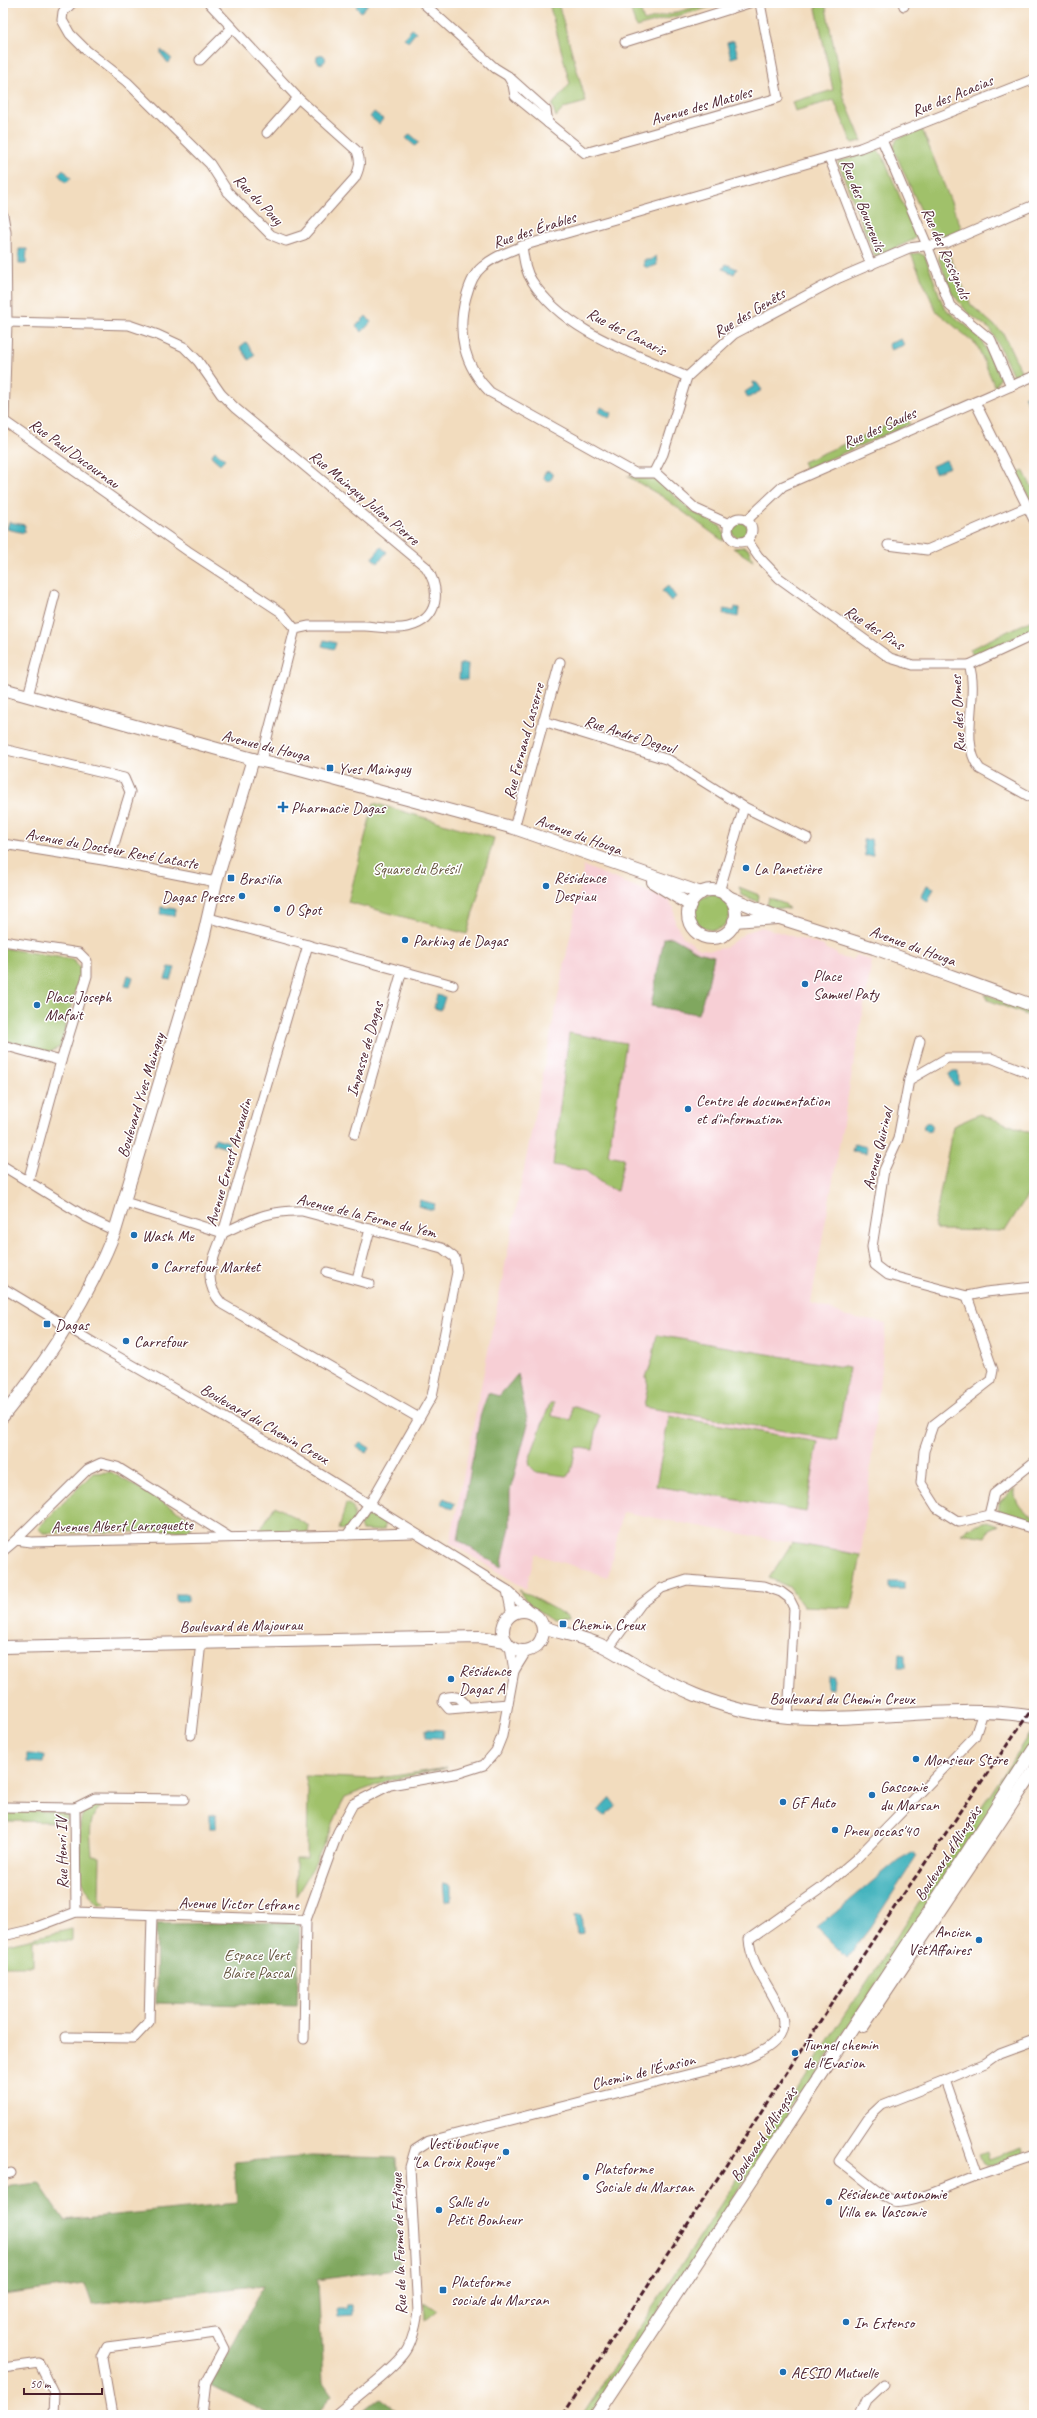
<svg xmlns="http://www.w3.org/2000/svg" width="1037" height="2418" font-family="Caveat,sans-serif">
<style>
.built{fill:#f7cfd5}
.green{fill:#a0c16a;stroke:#75704a}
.forest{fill:#80a75e;stroke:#656344}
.water{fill:#44b4be;stroke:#476a74}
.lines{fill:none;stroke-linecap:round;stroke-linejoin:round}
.street-casing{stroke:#9e7e74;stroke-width:11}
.secondary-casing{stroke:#9e7e74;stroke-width:14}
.street{stroke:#fff;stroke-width:9}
.secondary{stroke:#fff;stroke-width:12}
.rail{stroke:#4a1f2b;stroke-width:3;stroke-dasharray:6 3;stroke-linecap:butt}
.poi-dot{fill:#1f6fb2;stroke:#fff;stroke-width:1.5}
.labels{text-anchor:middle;stroke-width:3;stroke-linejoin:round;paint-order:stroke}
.street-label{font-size:16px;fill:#4a1f2b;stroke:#fff}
.poi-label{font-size:16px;fill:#4a1f2b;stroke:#fff;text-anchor:start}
.park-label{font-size:16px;fill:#685841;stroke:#fff}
</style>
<rect width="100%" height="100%" fill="#fff"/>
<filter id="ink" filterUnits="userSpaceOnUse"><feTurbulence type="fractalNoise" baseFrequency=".025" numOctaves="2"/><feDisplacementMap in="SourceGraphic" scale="8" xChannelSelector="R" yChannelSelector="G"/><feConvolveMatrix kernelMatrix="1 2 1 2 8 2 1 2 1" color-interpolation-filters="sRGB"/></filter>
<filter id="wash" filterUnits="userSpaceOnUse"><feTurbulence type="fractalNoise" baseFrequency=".012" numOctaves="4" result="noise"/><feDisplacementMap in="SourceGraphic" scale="16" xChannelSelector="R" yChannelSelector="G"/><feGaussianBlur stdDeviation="0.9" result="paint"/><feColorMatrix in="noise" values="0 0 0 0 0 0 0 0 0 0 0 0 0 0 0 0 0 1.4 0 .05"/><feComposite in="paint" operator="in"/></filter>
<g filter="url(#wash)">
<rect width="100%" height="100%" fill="#f2dcbe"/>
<polygon class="built" points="584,866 668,900 674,908 675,922 683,937 700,949 712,950 724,948 747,932 762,927 824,946 826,950 836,952 837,956 851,960 857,955 872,961 811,1303 838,1312 846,1317 886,1323 861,1556 623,1512 608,1577 535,1554 526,1589 450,1543"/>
<g class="green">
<polygon points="549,3 558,3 586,102 564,108 556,117 552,105 570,84"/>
<polygon points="629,3 638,3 644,21 710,3 726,3 636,27"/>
<polygon points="815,3 825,3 844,98 862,141 852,143 834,100 795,111 792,102 833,90"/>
<polygon points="7,88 6,155 3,156 3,91"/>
<path d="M922 129 962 230C950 235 941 239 930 231L893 148 897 139Z"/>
<polygon points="871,150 878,151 883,156 916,236 913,240 875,257 838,162"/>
<polygon points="948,252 971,305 1003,333 1023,375 1016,377 1013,375 991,330 968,313 952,293 939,260 940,255"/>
<polygon points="919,253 925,256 944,308 980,337 1000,378 995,387 977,345 936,311 911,254"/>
<polygon points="906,417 910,424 806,469 803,462"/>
<polygon points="1023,470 1034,491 1034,507 1017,474"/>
<polygon points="627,476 657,479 691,511 720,526 725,535 723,541 663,497"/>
<circle cx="740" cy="530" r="8"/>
<polygon points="744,547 749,550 753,561 733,548"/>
<polygon points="1034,619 1034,629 973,656 970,649"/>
<polygon points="374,803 494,838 467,934 348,902"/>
<polygon points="739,887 759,895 758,902 742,895"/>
<circle cx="712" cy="912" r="18"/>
<polygon points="769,898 785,904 789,909 769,907 767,905"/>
<polygon points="3,948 70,959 75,962 81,970 60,1047 49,1052 3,1040"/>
<polygon points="985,994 1034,1013 1034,1018 988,1000"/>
<polygon points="569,1033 626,1043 608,1155 624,1158 617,1191 604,1185 586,1171 553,1165"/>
<polygon points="980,1114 1034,1134 1034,1195 1027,1196 1005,1231 938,1230 934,1225 953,1126"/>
<polygon points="657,1335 849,1368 837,1440 644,1407 648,1385 646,1377 652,1361"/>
<polygon points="550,1403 554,1403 552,1416 571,1420 572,1406 599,1415 593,1450 576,1447 571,1472 566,1476 536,1472 530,1466 529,1460"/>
<polygon points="669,1416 818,1442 806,1512 656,1486"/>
<polygon points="111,1472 192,1519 190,1531 50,1533 43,1533 38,1528 93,1473"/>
<path d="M1016 1488C1011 1498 1024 1515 1034 1516V1522L1004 1513 998 1509V1503Z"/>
<path d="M346 1503C359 1508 355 1523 345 1530L339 1529Z"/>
<polygon points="275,1506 309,1526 308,1533 264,1533 260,1530"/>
<polygon points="369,1514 386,1523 384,1529 379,1531 362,1530 360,1526"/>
<polygon points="987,1521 998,1525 989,1529 985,1537 961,1533 975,1525"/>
<polygon points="792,1543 861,1555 851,1608 803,1606 789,1587 769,1578"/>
<path d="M519 1590 569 1617V1619L551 1621C539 1609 527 1606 519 1590Z"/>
<polygon points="1034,1728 1034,1747 803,2094 797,2095 788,2109 789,2114 590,2415 582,2415"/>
<polygon points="447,1768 387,1781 345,1797 313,1868 296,1896 296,1859 307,1859 308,1789 305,1776 374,1779"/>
<path d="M95 1803 108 1804C85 1811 91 1837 92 1856L100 1857 99 1899 106 1905 97 1904 89 1895 80 1876V1824L83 1812Z"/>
<polygon points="3,1811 62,1811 67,1815 68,1822 3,1821"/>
<polygon points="72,1929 72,1941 33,1940 33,1966 3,1966 3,1945"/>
<polygon points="1022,2147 1024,2154 988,2166 983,2164 979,2154 987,2151 989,2159"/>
<polygon points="424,2302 437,2311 425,2321"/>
</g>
<g class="forest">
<polygon points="672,937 698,952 714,956 708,984 698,1014 651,1006 664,938"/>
<polygon points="518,1374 528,1424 510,1491 510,1527 501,1567 458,1540 480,1417 488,1393 499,1396"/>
<polygon points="300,1922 297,2006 156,2003 157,1924"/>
<polygon points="312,2156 396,2158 399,2268 318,2280 323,2382 332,2395 316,2415 271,2415 211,2385 264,2285 92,2304 85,2284 3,2295 3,2187 39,2183 64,2220 237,2203 234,2162"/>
<polygon points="380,2398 402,2415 358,2415"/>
</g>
<g class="water">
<polygon points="359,3 369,3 361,12 356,7"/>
<polygon points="412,29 416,32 408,42 404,38"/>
<polygon points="734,41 738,56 731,58 727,43"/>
<polygon points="161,50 172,59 168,63 161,54"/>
<circle cx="321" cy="59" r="4.5"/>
<polygon points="374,112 383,119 379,124 370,117"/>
<polygon points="410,134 419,142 415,146 406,138"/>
<polygon points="63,169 71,178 66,183 58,174"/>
<polygon points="19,249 27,249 26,264 19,264"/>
<polygon points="656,256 657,265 648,268 644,266 644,260 650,260"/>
<polygon points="726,264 737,269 734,274 723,269"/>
<polygon points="366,316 371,322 362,332 356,326"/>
<polygon points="901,339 904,345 891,350 888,344"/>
<polygon points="246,342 255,355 249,360 240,347"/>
<polygon points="753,382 757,383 762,390 748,398 745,392 754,386"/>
<polygon points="1031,393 1034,398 1033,411 1024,396"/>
<polygon points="601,407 612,413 609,418 599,412"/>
<polygon points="215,451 225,459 220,464 211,456"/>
<polygon points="946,460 950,467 935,473 932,466"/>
<circle cx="548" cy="476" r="4.5"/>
<polygon points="9,522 25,525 24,533 7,529"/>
<polygon points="381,547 387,552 378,563 372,558"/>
<polygon points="668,586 676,597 671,601 662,591"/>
<polygon points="735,607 739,608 738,617 723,614 724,609 734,611"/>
<polygon points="324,640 336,643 334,649 322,646"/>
<polygon points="460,664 468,664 467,680 459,679"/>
<polygon points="871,839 873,855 865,856 863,840"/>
<polygon points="927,885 934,888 928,901 921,897"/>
<polygon points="161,907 175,909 174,916 160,914"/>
<polygon points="169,967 175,968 171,980 165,979"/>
<polygon points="128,975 133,977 130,987 125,986"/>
<polygon points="437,995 445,997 441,1010 434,1008"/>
<polygon points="953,1071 958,1071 959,1085 954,1086 949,1074"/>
<circle cx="928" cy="1127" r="4.5"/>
<polygon points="215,1138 229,1142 227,1148 213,1144"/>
<polygon points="854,1144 867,1147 866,1153 852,1151"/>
<polygon points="420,1200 435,1204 433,1210 418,1206"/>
<polygon points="360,1442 370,1448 367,1453 356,1447"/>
<polygon points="444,1498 455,1504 452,1509 441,1503"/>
<rect x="890" y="1582" width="14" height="7"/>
<rect x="176" y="1594" width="12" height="7"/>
<polygon points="899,1654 905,1655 905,1667 898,1667"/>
<polygon points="827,1676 834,1676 833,1689 827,1688"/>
<polygon points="426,1729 443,1730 442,1738 426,1737"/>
<polygon points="27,1754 44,1755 43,1763 27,1762"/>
<polygon points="610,1798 616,1806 604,1816 598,1811"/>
<rect x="210" y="1815" width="6" height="13"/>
<polygon points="912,1852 917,1856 870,1928 847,1958 817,1928 898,1860"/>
<polygon points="443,1883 451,1885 451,1901 445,1901"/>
<polygon points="581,1915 583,1933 577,1934 574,1916"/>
<polygon points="348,2304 353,2304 353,2315 338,2316 337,2308 347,2308"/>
</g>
</g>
<g filter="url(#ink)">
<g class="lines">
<defs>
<g id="street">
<path d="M72 3 63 12 62 20 70 34 86 50 127 82 210 164 228 192 271 235 286 241 304 235 355 178C360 167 361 162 357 151L298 98 209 3"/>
<polyline points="423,3 495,68 508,76 546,110 548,123"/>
<polyline points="903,3 904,6"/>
<polyline points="625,42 749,3"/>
<polyline points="200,60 232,28"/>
<polyline points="508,76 513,85 515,96 585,153 778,98 760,3"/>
<polyline points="267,133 298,98"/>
<polyline points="882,140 927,245 950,306 991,340 1011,386"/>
<polyline points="829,157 871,265"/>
<polyline points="3,215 6,232 7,322 4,421 188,551 281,612 295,629"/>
<path d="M522 246C524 259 525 271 532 281 565 333 635 353 687 377"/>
<path d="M7 322 129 325 158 335 184 347 198 361 221 394 235 408 426 567C441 590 440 619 408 627 395 630 378 627 365 626 346 626 328 626 309 626L295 629 261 761"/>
<polyline points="975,402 1034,520"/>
<polyline points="656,473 655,470 663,454 687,377 734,334 839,278 909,248 946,243 1034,205"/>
<circle cx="740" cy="530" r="12"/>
<polyline points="747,520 783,486 1034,376"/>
<path d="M729 524 696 509 656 473H635L490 392C464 366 456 332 466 297 469 286 473 274 482 267 494 256 507 253 522 246L860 148 1034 79"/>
<polyline points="747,540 758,556 779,578 890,658 913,665 969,665 1034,635"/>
<polyline points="888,545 927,550 1027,507"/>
<path d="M969 665C980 696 958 741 980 769L1034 799"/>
<polyline points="28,696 55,594"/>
<polyline points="543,721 669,760 744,807 807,838"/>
<polyline points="3,749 124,778 130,792 109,861"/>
<polyline points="514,828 560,662"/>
<polyline points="3,844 109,861 216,882"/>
<polyline points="719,892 744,807"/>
<polyline points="209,918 453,985"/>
<polyline points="3,941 79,953 87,961 87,976 61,1061 28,1181"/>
<path d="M308 945 223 1233C213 1261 200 1279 222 1304L419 1418"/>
<polyline points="3,1045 61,1061"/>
<polyline points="1034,1075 991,1058 947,1058 909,1080 898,1139 884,1170 872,1247 875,1265 888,1275 967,1296 986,1292 1034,1287"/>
<polyline points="909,1080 920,1041"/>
<polyline points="355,1134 402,971"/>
<polyline points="3,1166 86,1217 115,1231"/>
<polyline points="327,1272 370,1284"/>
<polyline points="357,1279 370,1229"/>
<polyline points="3,1288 94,1343 286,1453 507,1590 531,1612"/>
<polyline points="967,1296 993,1370 991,1380 933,1425 924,1451 921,1483 937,1508 959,1522 989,1515 1034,1529"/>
<polyline points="989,1515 994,1494 1034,1462"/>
<polyline points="347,1535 412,1533"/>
<polyline points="16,1540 88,1469 101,1463 117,1467 229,1537"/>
<path d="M3 1551 16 1540 31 1542 347 1535 372 1500 432 1396 457 1272 455 1258 442 1248 302 1211C268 1210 253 1219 223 1233L125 1202"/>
<polyline points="507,1590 512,1615"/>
<polyline points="608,1649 641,1604 662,1588 687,1580 764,1586 781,1592 789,1598 794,1608 788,1717"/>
<polyline points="514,1671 527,1650"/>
<path d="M467 1707C462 1698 455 1694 444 1698L443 1702 449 1709 508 1704"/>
<polyline points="191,1735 201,1642"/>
<polyline points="3,1807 75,1808"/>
<polyline points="76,1912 75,1808 95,1798 184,1799"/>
<polyline points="3,1936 29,1930 76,1912 306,1920 338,1832 353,1804 390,1785 459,1773 484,1765 496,1751 502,1736 514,1671 510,1646"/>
<polyline points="66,2037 134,2038 149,2022 152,1916"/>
<polyline points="304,2039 306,1920"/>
<polyline points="1034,2040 999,2053 985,2063 945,2080 978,2175 1034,2156"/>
<path d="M945 2080 882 2105 868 2118 839 2161C849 2168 883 2198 893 2201 911 2205 958 2182 978 2175"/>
<polyline points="3,2175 11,2173"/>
<polyline points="3,2368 39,2363 54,2393 53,2415"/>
<polyline points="112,2415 102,2357 107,2347 216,2333 224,2349 206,2382 202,2415"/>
<path d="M335 2415C352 2400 399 2366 408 2348 414 2337 416 2324 418 2312L410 2167 415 2150 429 2141 737 2062C831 2030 752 1992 749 1939L823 1887 856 1859 975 1736 983 1712"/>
<polyline points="860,2415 867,2400 884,2384"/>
</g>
<g id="secondary">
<polyline points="3,689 253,759 289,767 514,828 701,893"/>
<polyline points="653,882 690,905"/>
<circle cx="712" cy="914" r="24"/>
<polyline points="726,896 780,918 874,948 1034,1006"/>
<polyline points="734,921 777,918"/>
<path d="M3 1416C49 1359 88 1299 115 1231L203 939 216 882 253 759"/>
<circle cx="523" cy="1631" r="20"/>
<path d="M543 1627C560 1633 579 1636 596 1643 610 1648 624 1659 638 1666 675 1687 714 1706 756 1713 847 1729 942 1701 1034 1717"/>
<polyline points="3,1647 479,1637 506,1641"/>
<polyline points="863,2026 1034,1771"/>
<polyline points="596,2415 917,1930 1034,1749"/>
</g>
</defs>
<use href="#street" class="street-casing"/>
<use href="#secondary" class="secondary-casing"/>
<use href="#street" class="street"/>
<use href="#secondary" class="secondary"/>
<polyline class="rail" points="563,2415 894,1908 1034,1706"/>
</g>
</g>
<g class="poi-dot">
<rect x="326" y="764" width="8" height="8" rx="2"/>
<path d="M281 801h4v4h4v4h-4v4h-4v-4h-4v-4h4z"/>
<circle cx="746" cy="868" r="4"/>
<rect x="227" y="874" width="8" height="8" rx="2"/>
<circle cx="546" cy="886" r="4"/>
<circle cx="242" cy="896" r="4"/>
<circle cx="277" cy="909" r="4"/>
<circle cx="405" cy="940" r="4"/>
<circle cx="805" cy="984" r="4"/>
<circle cx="37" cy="1005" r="4"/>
<circle cx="688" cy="1109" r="4"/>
<circle cx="134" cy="1235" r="4"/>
<circle cx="155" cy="1266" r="4"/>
<rect x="43" y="1320" width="8" height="8" rx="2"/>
<circle cx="126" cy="1341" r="4"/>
<rect x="559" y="1620" width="8" height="8" rx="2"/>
<circle cx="451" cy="1679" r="4"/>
<circle cx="916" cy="1759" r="4"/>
<circle cx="872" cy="1795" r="4"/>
<circle cx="783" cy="1802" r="4"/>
<circle cx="835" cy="1830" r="4"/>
<circle cx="979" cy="1940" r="4"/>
<circle cx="795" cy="2053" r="4"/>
<circle cx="506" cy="2152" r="4"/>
<circle cx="586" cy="2177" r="4"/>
<circle cx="829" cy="2202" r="4"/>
<circle cx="439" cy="2210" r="4"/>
<rect x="439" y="2286" width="8" height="8" rx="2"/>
<circle cx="846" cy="2322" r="4"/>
<circle cx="783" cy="2372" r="4"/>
</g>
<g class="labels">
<g class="street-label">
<text transform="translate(952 95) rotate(-22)" y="6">Rue des Acacias</text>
<text transform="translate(701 105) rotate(-16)" y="6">Avenue des Matoles</text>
<text transform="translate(259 199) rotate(46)" y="6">Rue du Pouy</text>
<text transform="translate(864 205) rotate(69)" y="6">Rue des Bouvreuils</text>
<text transform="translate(534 229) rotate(-18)" y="6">Rue des Érables</text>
<text transform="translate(947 253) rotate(66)" y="6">Rue des Rossignols</text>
<text transform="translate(749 312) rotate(-31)" y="6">Rue des Genêts</text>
<text transform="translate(627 331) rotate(27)" y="6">Rue des Canaris</text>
<text transform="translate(879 427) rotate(-24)" y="6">Rue des Saules</text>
<text transform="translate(75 453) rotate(36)" y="6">Rue Paul Ducournau</text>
<text transform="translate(365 497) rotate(40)" y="6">Rue Mainguy Julien Pierre</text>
<text transform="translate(875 627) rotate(33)" y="6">Rue des Pins</text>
<text transform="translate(957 714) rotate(-93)" y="6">Rue des Ormes</text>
<text transform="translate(630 734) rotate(18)" y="6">Rue André Degoul</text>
<text transform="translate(523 741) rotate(-75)" y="6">Rue Fernand Lasserre</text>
<text transform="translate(266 745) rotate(14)" y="6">Avenue du Houga</text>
<text transform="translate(579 834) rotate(20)" y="6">Avenue du Houga</text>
<text transform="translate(112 848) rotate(10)" y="6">Avenue du Docteur René Lataste</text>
<text transform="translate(913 945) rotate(20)" y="6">Avenue du Houga</text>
<text transform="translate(364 1049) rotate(-74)" y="6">Impasse de Dagas</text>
<text transform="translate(140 1095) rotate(-73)" y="6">Boulevard Yves Mainguy</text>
<text transform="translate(877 1149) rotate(-76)" y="6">Avenue Quirinal</text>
<text transform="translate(228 1162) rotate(-74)" y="6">Avenue Ernest Arnaudin</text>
<text transform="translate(367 1215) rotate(14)" y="6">Avenue de la Ferme du Yem</text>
<text transform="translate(265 1423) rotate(30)" y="6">Boulevard du Chemin Creux</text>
<text transform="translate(122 1525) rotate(-1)" y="6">Avenue Albert Larroquette</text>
<text transform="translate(241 1625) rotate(-1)" y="6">Boulevard de Majourau</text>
<text x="842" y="1704">Boulevard du Chemin Creux</text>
<text transform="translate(61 1853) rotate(-91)" y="6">Rue Henri IV</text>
<text transform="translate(947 1853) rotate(-57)" y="6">Boulevard d'Alingsäs</text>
<text transform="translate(239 1903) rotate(1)" y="6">Avenue Victor Lefranc</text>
<text transform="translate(643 2071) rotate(-14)" y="6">Chemin de l'Évasion</text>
<text transform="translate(763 2134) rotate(-57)" y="6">Boulevard d'Alingsäs</text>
<text transform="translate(398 2244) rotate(-92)" y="6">Rue de la Ferme de Fatigue</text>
</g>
<g class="poi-label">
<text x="338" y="774">Yves Mainguy</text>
<text x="291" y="813">Pharmacie Dagas</text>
<text x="754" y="874">La Panetière</text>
<text x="554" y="883">Résidence<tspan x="554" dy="18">Despiau</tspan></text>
<text x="239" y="884">Brasilia</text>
<text x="234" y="902" text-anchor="end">Dagas Presse</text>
<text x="285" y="915">O Spot</text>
<text x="413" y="946">Parking de Dagas</text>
<text x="813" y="981">Place<tspan x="813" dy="18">Samuel Paty</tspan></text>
<text x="45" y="1002">Place Joseph<tspan x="45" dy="18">Mafait</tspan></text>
<text x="696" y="1106">Centre de documentation<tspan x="696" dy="18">et d'information</tspan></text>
<text x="142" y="1241">Wash Me</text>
<text x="163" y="1272">Carrefour Market</text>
<text x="55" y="1330">Dagas</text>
<text x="134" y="1347">Carrefour</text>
<text x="571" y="1630">Chemin Creux</text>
<text x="459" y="1676">Résidence<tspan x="459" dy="18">Dagas A</tspan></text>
<text x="924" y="1765">Monsieur Store</text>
<text x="880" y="1792">Gasconie<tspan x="880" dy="18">du Marsan</tspan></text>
<text x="791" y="1808">GF Auto</text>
<text x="843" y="1836">Pneu occas'40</text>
<text x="971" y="1937" text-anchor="end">Ancien<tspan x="971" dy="18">Vêt'Affaires</tspan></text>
<text x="803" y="2050">Tunnel chemin<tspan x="803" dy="18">de l'Evasion</tspan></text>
<text x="498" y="2149" text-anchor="end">Vestiboutique<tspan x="498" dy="18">"La Croix Rouge"</tspan></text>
<text x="594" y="2174">Plateforme<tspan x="594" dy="18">Sociale du Marsan</tspan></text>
<text x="837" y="2199">Résidence autonomie<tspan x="837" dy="18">Villa en Vasconie</tspan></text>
<text x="447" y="2207">Salle du<tspan x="447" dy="18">Petit Bonheur</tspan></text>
<text x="451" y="2287">Plateforme<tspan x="451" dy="18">sociale du Marsan</tspan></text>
<text x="854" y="2328">In Extenso</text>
<text x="791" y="2378">AESIO Mutuelle</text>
</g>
<g class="park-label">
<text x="416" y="874">Square du Brésil</text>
<text x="257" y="1960">Espace Vert<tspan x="257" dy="18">Blaise Pascal</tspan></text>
</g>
</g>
<rect width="1037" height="2418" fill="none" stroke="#fff" stroke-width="16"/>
<path d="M24 2388v6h78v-6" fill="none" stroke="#4a1f2b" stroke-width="2"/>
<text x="30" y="2388" font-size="12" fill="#4a1f2b" stroke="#ffffff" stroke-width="3" paint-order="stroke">50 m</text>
</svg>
